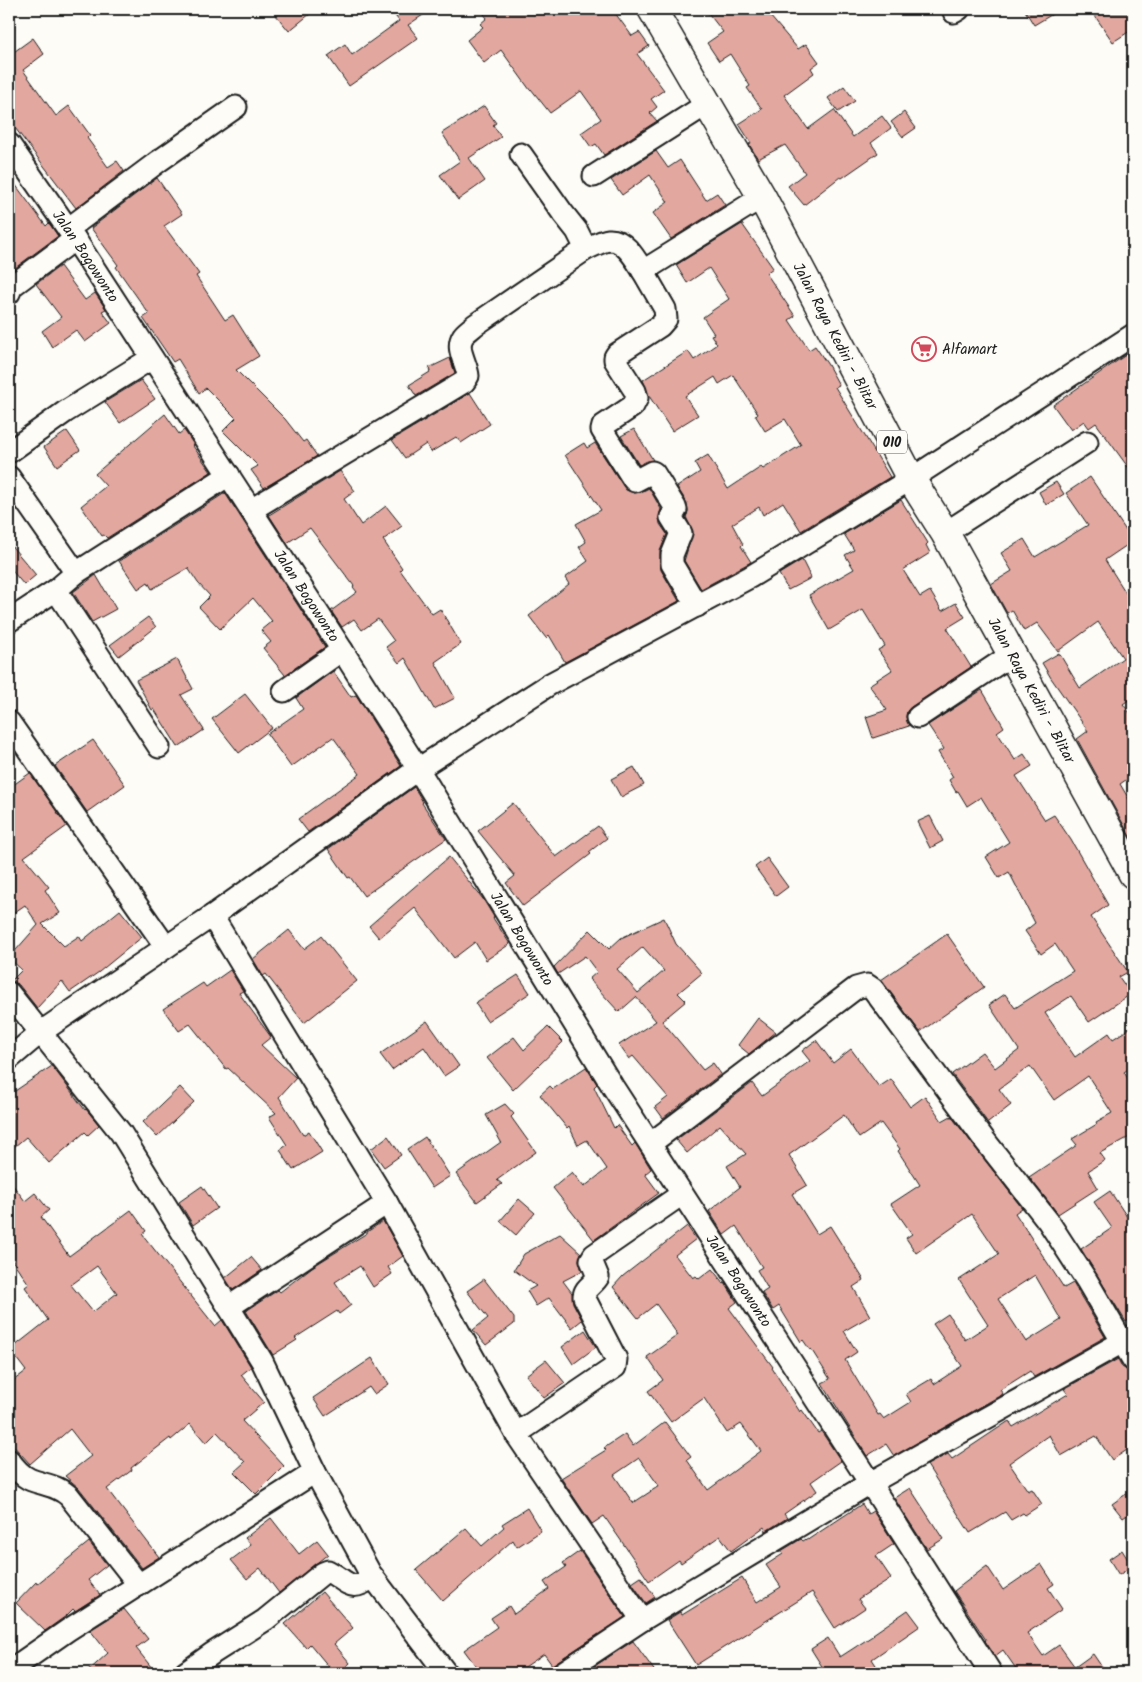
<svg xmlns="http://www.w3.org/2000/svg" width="1142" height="1682" font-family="Kalam,sans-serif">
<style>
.building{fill:#e2a8a0;stroke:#1c1c1c;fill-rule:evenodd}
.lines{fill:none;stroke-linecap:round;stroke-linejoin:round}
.minor-casing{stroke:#1c1c1c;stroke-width:25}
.major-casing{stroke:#1c1c1c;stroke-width:31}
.minor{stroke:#fdfcf7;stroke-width:21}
.major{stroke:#fdfcf7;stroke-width:28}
.labels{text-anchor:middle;stroke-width:4.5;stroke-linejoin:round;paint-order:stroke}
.shield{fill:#fdfcf7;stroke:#605f5e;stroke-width:1}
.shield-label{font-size:14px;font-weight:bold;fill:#1c1c1c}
.street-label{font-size:15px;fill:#1c1c1c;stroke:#fdfcf7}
.poi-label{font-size:15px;fill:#1c1c1c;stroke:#fdfcf7;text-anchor:start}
</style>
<rect width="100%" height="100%" fill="#fdfcf7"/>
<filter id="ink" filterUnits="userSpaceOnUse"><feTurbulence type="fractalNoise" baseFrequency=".02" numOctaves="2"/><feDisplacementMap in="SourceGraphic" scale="10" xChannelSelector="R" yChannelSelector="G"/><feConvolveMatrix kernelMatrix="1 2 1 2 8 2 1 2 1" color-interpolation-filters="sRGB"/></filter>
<g filter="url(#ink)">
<g class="building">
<polygon points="271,9 316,9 289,31"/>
<polygon points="390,9 432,9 408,25 418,38 349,86 328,56 345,44 352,55 399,21"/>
<polygon points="480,9 612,9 632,36 639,32 649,46 637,54 664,90 651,99 657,107 650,113 657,121 604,155 596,144 591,147 581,133 601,119 581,91 550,113 531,89 530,90 501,50 484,63 467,40 483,27 480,24 487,18"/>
<polygon points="705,9 764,9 798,49 806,44 819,62 811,68 814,73 784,95 808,129 834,110 853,137 882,116 891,128 871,143 878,153 842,178 840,177 804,205 788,186 805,173 785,145 758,159 749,144 751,143 739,124 762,109 747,88 750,86 730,54 719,61 707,43 723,32"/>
<polygon points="1024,9 1061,9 1034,25"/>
<polygon points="1090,9 1133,9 1133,29 1113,42"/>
<polygon points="33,38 44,54 23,70 56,116 69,106 90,135 87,138 108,167 117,161 124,171 76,208 9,120 9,51 11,54"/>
<polygon points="844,86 855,101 838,112 828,98"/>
<polygon points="484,106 496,123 493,125 501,137 469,158 485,181 458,200 440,175 460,161 442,133"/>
<polygon points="904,112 916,128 903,137 891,122"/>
<polygon points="656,151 668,168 680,160 706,200 717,193 725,205 671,239 653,213 668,202 650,175 622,195 611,180"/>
<polygon points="9,176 46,226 49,223 58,236 11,271 9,269"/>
<polygon points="157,178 182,214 164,226 199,274 196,276 225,320 233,315 259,356 236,370 285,419 303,442 306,440 317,456 264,488 251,470 258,466 223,431 236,418 206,388 199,393 178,359 173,362 143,318 149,314 116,267 118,265 91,228"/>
<polygon points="742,224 773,268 766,273 795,316 789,320 809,350 815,346 828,365 839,385 835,387 890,477 801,531 783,502 763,515 759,507 732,524 743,544 741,546 751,562 701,589 684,561 693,532 686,517 688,511 687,503 677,487 700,472 695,463 708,455 728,489 761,467 763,469 801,445 785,419 765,431 755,415 758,414 733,375 719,384 715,377 685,396 698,415 672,431 649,396 643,380 688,351 694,360 717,344 711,335 714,334 703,317 729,299 709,268 687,283 676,265"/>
<polygon points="60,266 85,300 95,293 106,309 102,311 111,323 85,342 76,330 52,347 42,331 61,317 36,284"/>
<polygon points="1133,350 1133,474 1096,423 1089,428 1084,421 1071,430 1053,405"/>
<polygon points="450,358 455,373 416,396 409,385 430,372 429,368"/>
<polygon points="141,380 155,399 120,423 105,402"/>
<polygon points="470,393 490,424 461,443 456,437 431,452 426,444 405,458 392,440"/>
<polygon points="165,414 179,434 184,430 194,445 193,446 211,472 107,538 104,535 102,536 81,506 106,486 95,474"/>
<polygon points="634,429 653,460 639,465 621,436"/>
<polygon points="67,431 80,450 57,466 44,447"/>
<polygon points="584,443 587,448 595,443 626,490 634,493 641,492 649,488 661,509 659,517 660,524 667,534 660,551 660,564 661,570 679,601 565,662 549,635 546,638 529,616 569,584 565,578 588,561 579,547 586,542 576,524 601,510 565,455"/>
<polygon points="340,471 355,491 344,499 361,525 386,506 402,526 383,540 402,568 400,570 432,614 440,609 461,644 435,662 455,698 434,709 405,658 399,663 386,647 394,641 378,619 362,630 354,619 342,627 331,611 357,592 353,587 354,586 310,528 287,543 269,515"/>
<polygon points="1090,477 1133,541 1105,560 1133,604 1133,697 1123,704 1133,717 1133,775 1120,784 1133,806 1133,842 1077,739 1088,731 1051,678 1042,663 1059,653 1080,688 1123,658 1098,622 1058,651 1037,623 1024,631 1012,610 1007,613 991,584 1012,571 1001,553 1024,539 1035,557 1088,525 1066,493"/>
<polygon points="1056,482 1064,494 1046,505 1039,492"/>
<polygon points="225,493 325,647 285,675 263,648 271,642 261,630 272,621 253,598 220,629 199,607 210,596 198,583 188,568 152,589 148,582 138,589 119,561"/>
<polygon points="901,500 928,543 926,545 930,553 903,570 920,597 930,591 942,611 956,603 965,617 947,628 971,667 911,707 907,711 906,717 909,726 873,738 866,717 887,710 869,685 892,670 878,650 885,646 863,610 829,630 809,595 854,569 845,555 854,550 844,534"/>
<polygon points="9,543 36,575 24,585 9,567"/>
<polygon points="802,560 811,578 788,590 779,574"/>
<polygon points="96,575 116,609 92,622 73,592"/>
<polygon points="148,617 156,627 119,656 110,645"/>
<polygon points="177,659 193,689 181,695 204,730 178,747 154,709 152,710 136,680"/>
<polygon points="333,671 351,697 356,695 401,766 308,832 298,819 360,774 333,737 291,767 267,734 303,709 296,698"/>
<polygon points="982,690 1004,727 997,732 1015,760 1024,754 1032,766 1016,776 1045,820 1054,815 1071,840 1108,905 1091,917 1128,972 1119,977 1131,994 1089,1022 1071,996 1045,1013 1075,1057 1109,1033 1113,1039 1133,1026 1133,1066 1124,1072 1133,1087 1133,1135 1100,1153 1105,1160 1088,1171 1098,1188 1058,1214 1029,1177 1077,1145 1072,1139 1097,1124 1096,1122 1112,1113 1088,1076 1054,1100 1030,1066 999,1089 1011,1105 988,1123 952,1074 982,1052 995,1068 1019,1050 989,1005 1005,994 1015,1008 1073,971 1055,944 1041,954 1025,931 1035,923 1009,872 999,878 986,857 1009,842 981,797 967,806 958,791 956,792 949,780 953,777 938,752 944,749 928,725"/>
<polygon points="245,694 272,728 239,753 212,719"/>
<polygon points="93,740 125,785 87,812 55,766"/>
<polygon points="634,767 644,785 621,797 611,779"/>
<polygon points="30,773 67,826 24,857 49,887 45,890 60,913 42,924 64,946 79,936 82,941 120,910 142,937 99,972 70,992 62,981 37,1008 19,985 11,981 22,970 9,958 38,925 25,905 9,916 9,788"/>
<polygon points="414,787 423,802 422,803 446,839 364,896 350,877 348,878 328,849"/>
<polygon points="513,803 556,857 598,826 607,838 589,852 591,854 523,906 506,883 515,876 478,831"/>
<polygon points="930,816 943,841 930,848 917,822"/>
<polygon points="449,857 483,899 494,917 493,918 510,944 486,960 475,942 454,958 415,908 379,938 369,926"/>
<polygon points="767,858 788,887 776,896 755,867"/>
<path d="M664 918 676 944 702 973 678 993 686 1001 662 1021 703 1070 713 1063 721 1074 663 1118 655 1107 668 1097 633 1056 629 1059 619 1045 656 1021 636 997 619 1012 589 979 597 972 585 956 558 974 554 967 590 930 609 949 621 938ZM643 947 664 971 638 993 617 969Z"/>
<polygon points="289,930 304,949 321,936 357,981 304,1023 266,974 263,976 253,959"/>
<polygon points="947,934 984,987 920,1032 881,980"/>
<polygon points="230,970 243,991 239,993 271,1037 261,1045 296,1078 279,1097 303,1135 309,1131 322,1152 293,1170 280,1150 287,1145 269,1117 276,1113 228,1068 226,1069 190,1024 179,1031 163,1009 203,983 206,987"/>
<polygon points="518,975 530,993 487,1021 475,1003"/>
<polygon points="758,1018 776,1032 749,1054 738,1045"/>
<polygon points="427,1021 459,1066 444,1076 424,1047 392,1070 380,1054"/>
<polygon points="548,1027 563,1042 513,1090 487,1058 514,1037 524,1050"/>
<path d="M816 1040 833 1063 851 1049 879 1087 891 1079 910 1107 925 1096 942 1121 951 1116 1022 1208 1015 1213 1064 1288 1073 1283 1105 1337 1034 1377 1030 1371 1000 1390 1003 1394 894 1456 886 1444 867 1456 822 1383 830 1379 811 1349 810 1350 803 1340 801 1342 779 1306 773 1310 762 1293 768 1289 757 1270 762 1267 736 1226 724 1235 709 1211 740 1187 727 1166 746 1154 720 1125 687 1153 676 1140 752 1083 762 1096 810 1061 802 1051ZM844 1115 859 1138 881 1123 900 1149 898 1151 920 1185 891 1204 912 1234 906 1238 916 1253 972 1214 999 1254 959 1280 988 1325 965 1340 948 1314 933 1324 962 1366 934 1384 931 1379 906 1394 911 1402 884 1419 880 1414 878 1415 845 1360 857 1352 844 1331 870 1316 853 1287 864 1280 830 1226 817 1234 792 1194 807 1185 789 1155ZM1035 1275 1061 1320 1026 1342 998 1299Z"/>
<polygon points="52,1066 85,1110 86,1109 99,1125 88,1135 85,1132 49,1163 26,1137 9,1151 9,1095"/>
<polygon points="586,1067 597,1084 594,1087 614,1128 617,1125 632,1146 635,1143 651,1169 645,1174 659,1193 594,1240 553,1188 572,1172 584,1187 607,1169 587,1140 578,1145 569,1126 567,1128 540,1095 550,1086 553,1089"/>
<polygon points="180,1087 194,1102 157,1137 143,1122"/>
<polygon points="505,1104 514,1114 511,1117 536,1152 497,1180 502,1184 477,1202 456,1174 501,1142 486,1115"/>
<polygon points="388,1136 401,1155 384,1167 371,1149"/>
<polygon points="425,1137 450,1176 432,1188 407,1149"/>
<path d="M9 1180 25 1201 35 1193 49 1210 41 1217 69 1256 131 1210 146 1231 142 1234 215 1326 222 1320 251 1367 241 1375 264 1402 242 1421 284 1466 256 1494 234 1472 245 1462 217 1432 206 1443 190 1424 171 1440 170 1438 131 1468 132 1470 107 1489 159 1557 142 1568 79 1488 65 1476 91 1456 70 1429 30 1464 9 1441V1384L26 1371 10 1350 48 1320 25 1287 29 1284 9 1256ZM97 1266 117 1293 93 1312 71 1285Z"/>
<polygon points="202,1186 217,1208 193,1225 179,1202"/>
<polygon points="1110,1191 1133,1226 1133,1317 1126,1322 1081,1249 1112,1228 1094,1202"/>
<polygon points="519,1199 535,1213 516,1235 500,1221"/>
<polygon points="383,1221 403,1256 388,1267 392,1274 373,1287 360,1266 335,1282 351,1305 339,1314 337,1311 295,1338 297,1340 273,1355 246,1311 278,1290 280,1292 312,1267 367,1233 367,1232"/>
<path d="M687 1226 696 1239 675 1255 693 1278 696 1276 699 1279 712 1269 724 1284 725 1283 737 1302 729 1308 773 1367 772 1368 800 1412 802 1410 818 1433 821 1431 841 1461 811 1482 817 1491 784 1514 787 1518 766 1531 764 1527 731 1551 720 1536 681 1563 679 1560 649 1581 604 1516 592 1524 561 1478 606 1450 604 1448 625 1434 633 1446 665 1422 691 1457 687 1460 708 1490 761 1451 741 1424 727 1433 704 1398 671 1422 648 1391 663 1380 647 1357 678 1335 656 1304 638 1318 613 1287 623 1276ZM639 1458 659 1486 633 1503 614 1475Z"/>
<polygon points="560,1234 581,1253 579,1260 582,1271 563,1281 572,1293 573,1303 582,1320 572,1328 549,1298 536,1306 527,1291 536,1286 514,1270 524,1254"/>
<polygon points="251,1257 262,1270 233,1290 225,1278"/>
<polygon points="484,1279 514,1318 514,1324 486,1345 473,1330 488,1318 467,1291"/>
<polygon points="585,1330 596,1347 573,1364 562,1347"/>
<polygon points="372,1358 389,1384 374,1394 369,1387 325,1416 313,1398"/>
<polygon points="1118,1359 1122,1367 1131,1372 1133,1376 1133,1446 1112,1460 1096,1436 1061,1456 1049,1435 1009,1463 1028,1491 1032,1489 1042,1504 1025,1515 1023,1513 1011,1520 1005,1512 970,1533 927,1465 948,1454 952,1459 1009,1421 1013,1427 1068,1394 1064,1389"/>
<polygon points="546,1360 565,1383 544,1398 526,1375"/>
<polygon points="910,1488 943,1539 927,1549 894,1498"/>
<polygon points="1133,1489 1133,1511 1123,1518 1112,1504"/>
<polygon points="862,1504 868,1514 873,1511 894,1544 876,1556 891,1578 858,1599 865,1608 835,1628 812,1592 696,1665 667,1620 680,1612 682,1615 742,1578 757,1602 781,1587 766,1565 783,1554 781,1551 801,1539 803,1541 808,1538 809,1539"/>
<polygon points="527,1508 541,1531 517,1547 513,1540 443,1601 416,1570 466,1528 482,1546 504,1527 502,1524"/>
<polygon points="271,1518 299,1554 317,1540 328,1554 279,1593 260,1568 247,1579 231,1560 251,1545 245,1538"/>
<polygon points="89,1542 107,1565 88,1580 100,1595 75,1611 73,1609 66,1616 45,1631 16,1603 36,1582 37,1584"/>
<polygon points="1122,1550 1132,1566 1119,1575 1109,1559"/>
<polygon points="580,1551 625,1617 552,1665 544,1654 516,1673 481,1673 464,1650 497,1627 491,1618 509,1606 514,1614 549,1589 544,1582 566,1567 563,1563"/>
<polygon points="1041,1564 1054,1584 1048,1588 1062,1609 1027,1633 1043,1656 1059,1645 1075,1667 1093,1654 1106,1673 1019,1673 1003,1650 995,1656 985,1641 986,1640 954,1591 987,1566 1003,1590"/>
<polygon points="641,1577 655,1597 646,1603 632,1583"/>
<polygon points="322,1592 353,1628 334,1644 350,1663 339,1673 334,1673 310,1644 306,1648 285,1624"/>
<polygon points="124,1609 148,1639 136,1648 156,1673 86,1673 108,1653 90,1630"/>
<polygon points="908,1610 920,1626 872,1659 881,1673 814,1673 823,1668 811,1649 828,1638 840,1657 874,1635 873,1634"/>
<polygon points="633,1641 656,1673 589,1673 587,1671"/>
</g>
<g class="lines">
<defs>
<g id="minor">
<polyline points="954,12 959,9"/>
<path id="s1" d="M9 144 75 239 342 650 418 769 613 1087 870 1483 991 1673"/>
<polyline points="521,154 562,212 577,231 586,249"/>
<polyline points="594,176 707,104"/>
<polyline points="68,229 159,161 236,107"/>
<polyline points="9,293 12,286 75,239"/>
<polyline points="9,452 65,412 152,358"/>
<polyline points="9,477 76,573"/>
<path d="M251 510 464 382 468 376C467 363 455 349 463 336 466 332 472 328 475 325L586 249C593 246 601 241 609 240 625 239 636 260 643 271"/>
<polyline points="945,533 1087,442"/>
<polyline points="56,590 159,747"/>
<polyline points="697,606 672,564 672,555 681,533 671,517 676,510 675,507 654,473 652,472 635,481 633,479 602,430 603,426 633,406 637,398 635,391 615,360 615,357 617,354 660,326 666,319 665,309 643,271 762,197"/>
<polyline points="9,621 56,590 76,573 229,475"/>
<polyline points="284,691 342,650"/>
<polyline points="918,717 1011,655"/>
<polyline points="9,722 166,947"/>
<polyline points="212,916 387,1203 516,1434 642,1620"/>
<polyline points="9,993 121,1133 262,1361 315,1472 370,1573 446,1673"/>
<polyline points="9,1059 41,1032 212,916 418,769 550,684 750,577 911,479 1133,335"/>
<polyline points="650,1144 856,988 867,985 873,989 986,1142 1048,1221 1087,1281 1133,1360"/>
<polyline points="229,1307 387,1203"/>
<path d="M516 1434 615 1367 616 1359 584 1297C584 1288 594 1284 598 1277L591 1260 594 1255 682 1194"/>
<path d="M9 1460C14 1467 21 1475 29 1479 43 1485 57 1485 69 1496L139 1585"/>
<polyline points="9,1671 68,1630 315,1472"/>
<path d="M185 1673 213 1653 265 1620 323 1573 328 1571C349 1582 350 1594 373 1577"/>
<polyline points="562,1673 642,1620 870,1483 1133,1336"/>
</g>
<g id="major">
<path id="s2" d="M652 9 762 197 911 479 945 533 1133 874"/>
</g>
</defs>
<use href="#minor" class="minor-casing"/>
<use href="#major" class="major-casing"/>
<use href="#minor" class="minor"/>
<use href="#major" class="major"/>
</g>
</g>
<defs>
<symbol id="supermarket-ring" viewBox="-11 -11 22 22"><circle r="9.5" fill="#fdfcf7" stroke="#d1495b" stroke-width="1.5"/><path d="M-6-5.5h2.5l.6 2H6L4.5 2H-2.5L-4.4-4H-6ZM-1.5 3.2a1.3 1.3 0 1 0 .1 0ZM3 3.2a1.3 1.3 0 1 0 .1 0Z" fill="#d1495b"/></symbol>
</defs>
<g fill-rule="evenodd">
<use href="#supermarket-ring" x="910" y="335" width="28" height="28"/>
</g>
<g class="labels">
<rect class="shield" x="877" y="430.5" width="30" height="23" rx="4"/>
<g class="shield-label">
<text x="892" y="447">010</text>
</g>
<g class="street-label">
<text dy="5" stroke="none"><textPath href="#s1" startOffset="136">Jalan Bogowonto</textPath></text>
<text dy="5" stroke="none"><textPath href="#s2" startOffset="375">Jalan Raya Kediri - Blitar</textPath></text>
<text dy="5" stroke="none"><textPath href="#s1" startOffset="541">Jalan Bogowonto</textPath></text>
<text dy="5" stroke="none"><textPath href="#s2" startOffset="780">Jalan Raya Kediri - Blitar</textPath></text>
<text dy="5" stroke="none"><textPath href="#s1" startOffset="946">Jalan Bogowonto</textPath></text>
<text dy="5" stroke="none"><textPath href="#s1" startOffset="1351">Jalan Bogowonto</textPath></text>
</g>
<g class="poi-label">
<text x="942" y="354">Alfamart</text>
</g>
</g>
<rect width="1142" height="1682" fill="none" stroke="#fdfcf7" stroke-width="30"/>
<rect x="15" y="15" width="1112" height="1652" fill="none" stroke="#1c1c1c" stroke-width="2" filter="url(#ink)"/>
</svg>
